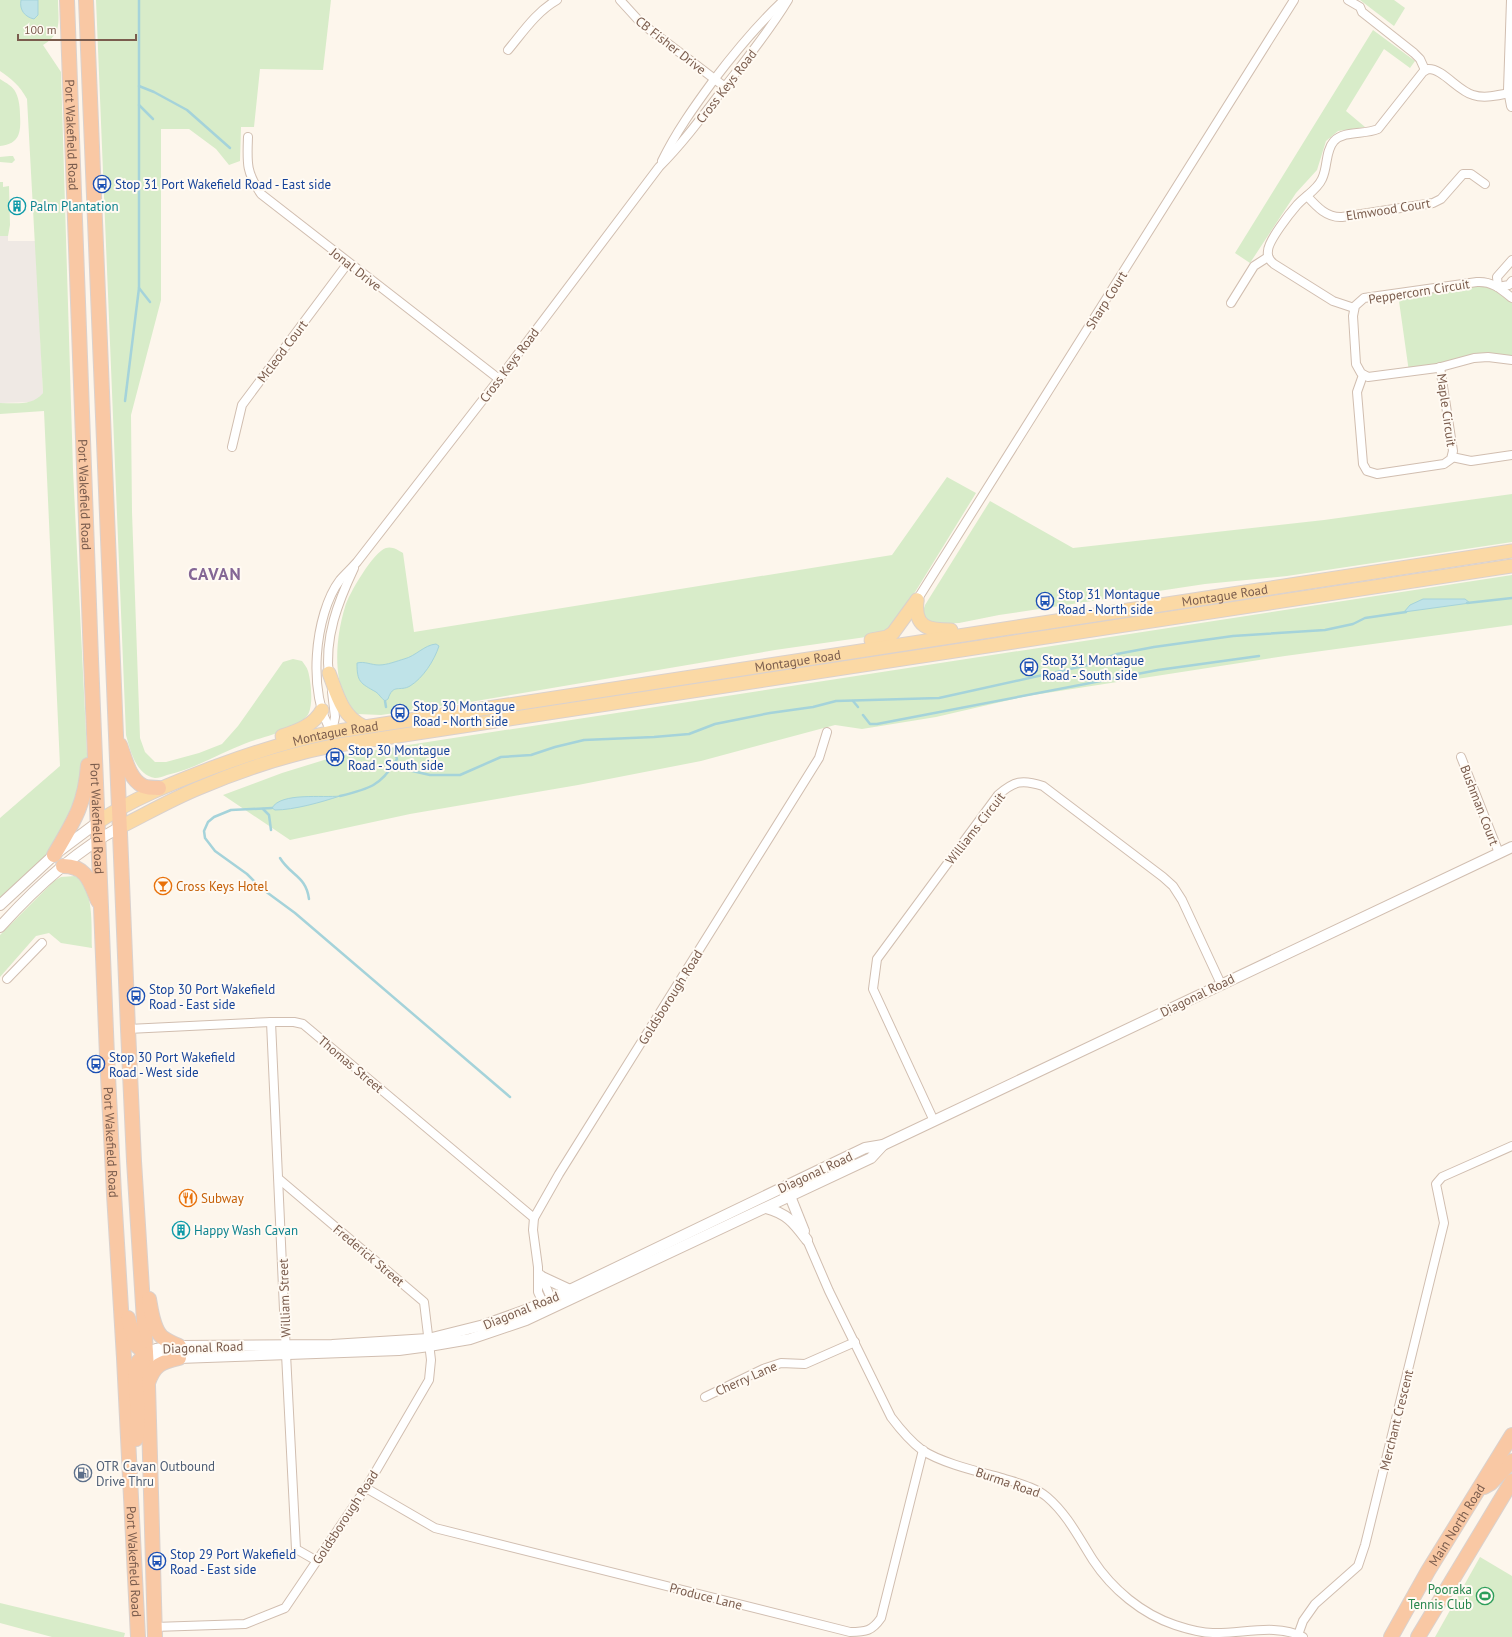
<svg xmlns="http://www.w3.org/2000/svg" width="1512" height="1637" font-family="'PT Sans',sans-serif">
<style>
.industrial{fill:#efe9e4}
.green{fill:#d8ecc9}
.water{fill:#bfe3e8;stroke:#a5d3da}
.lines{fill:none;stroke-linecap:round;stroke-linejoin:round}
.stream{stroke:#a5d3da;stroke-width:2.5}
.minor-casing{stroke:#d1beb0;stroke-width:10}
.tertiary-casing{stroke:#d1beb0;stroke-width:12}
.primary-casing{stroke:#dad1cd;stroke-width:15}
.trunk-casing{stroke:#dad1cd;stroke-width:16}
.minor{stroke:#fff;stroke-width:8}
.tertiary{stroke:#fff;stroke-width:10}
.primary{stroke:#fbd9a5;stroke-width:13}
.trunk{stroke:#f9c8a4;stroke-width:14}
.labels{text-anchor:middle;stroke-width:4;stroke-linejoin:round;paint-order:stroke}
.street-label{font-size:13px;fill:#7a5c4d;stroke:#fffaf3}
.transit-label{font-size:13px;fill:#164399;stroke:#fffaf3;text-anchor:start}
.culture-label{font-size:13px;fill:#0d838f;stroke:#fffaf3;text-anchor:start}
.food-label{font-size:13px;fill:#c56008;stroke:#fffaf3;text-anchor:start}
.service-label{font-size:13px;fill:#4e5e75;stroke:#fffaf3;text-anchor:start}
.leisure-label{font-size:13px;fill:#27864d;stroke:#fffaf3;text-anchor:end}
.district-label{font-size:17px;font-weight:bold;letter-spacing:1px;fill:#846695;stroke:#fffaf3}
</style>
<rect width="100%" height="100%" fill="#fdf6ec"/>
<polygon class="industrial" points="0,236 8,236 8,241 36,241 43,393 39,399 32,402 0,403"/>
<g class="green">
<path d="M0 0H58C58 20 63 33 43 45L61 72 73 470 88 774 54 855 0 905V818L60 766 44 411 0 414V403C15 403 33 406 43 393L27 99C20 86 12 79 0 71Z"/>
<path d="M96 0H331L323 70 260 69 254 127H241L240 161 229 165 216 149 189 129H161V300L131 415 132 512 140 738 145 752 155 762H166L199 753 222 744 238 726 283 662 293 659 302 661C304 664 307 667 308 671 311 681 314 707 307 716 293 732 263 736 244 744 218 754 194 769 167 775 164 776 159 778 155 778 136 775 130 750 126 735Z"/>
<polygon points="1360,0 1394,0 1405,8 1394,26"/>
<polygon points="1373,30 1415,61 1410,68 1384,49 1346,111 1365,127 1338,131 1326,141 1317,170 1296,193 1250,263 1235,253"/>
<path d="M0 79C6 83 13 86 16 93 19 99 20 108 20 115 21 132 20 144 0 146Z"/>
<polygon points="10,156 13,156 15,160 12,163 0,162 0,157"/>
<polygon points="0,182 3,182 3,187 9,186 10,225 8,236 0,236"/>
<polygon points="1484,281 1512,298 1512,360 1488,357 1409,372 1398,294"/>
<path d="M947 477 976 493 893 628 880 635 775 650 470 702 381 715 357 714C348 705 341 693 339 679 335 656 338 630 345 607 348 595 374 551 386 548 392 546 398 550 403 553L414 632 892 555Z"/>
<polygon points="1512,494 1512,542 1287,576 1205,584 999,615 959,623 939,624 930,622 926,618 923,611 925,605 990,501 1073,548 1324,520"/>
<polygon points="1512,575 1512,625 1285,656 1027,696 936,717 862,729 835,725 701,761 578,785 410,814 290,840 223,795 282,773 337,756"/>
<path d="M75 876C95 888 91 928 92 948L61 943 49 933 36 936 0 977V935L54 881 61 877Z"/>
<polygon points="1480,1557 1512,1576 1512,1637 1435,1637"/>
<polygon points="0,1603 125,1633 124,1637 52,1637 0,1623"/>
</g>
<g class="water">
<path d="M21 0H38V15L34 19C25 17 19 10 21 0Z"/>
<polygon points="1423,599 1465,599 1470,603 1404,612 1410,605"/>
<path d="M436 644 439 646C434 661 423 678 410 686 400 692 393 683 388 699L385 701C381 698 379 694 376 692 360 683 357 682 357 663 365 661 371 665 379 665 387 665 397 661 404 659 416 656 424 645 436 644Z"/>
<path d="M340 796C322 802 294 810 275 810L272 808C281 792 323 798 340 796Z"/>
</g>
<g class="lines">
<g class="stream">
<polyline points="139,86 154,92 187,110 230,148"/>
<polyline points="139,105 153,119"/>
<polyline points="139,288 150,302"/>
<polyline points="125,401 139,288 139,0"/>
<polyline points="1467,603 1512,598"/>
<polyline points="385,701 386,707"/>
<polyline points="853,701 858,707"/>
<polyline points="863,715 870,724 877,724 1158,670 1259,656"/>
<polyline points="392,769 399,768 430,775 460,775 501,757 531,755 555,747 584,740 654,737 689,734 715,724 770,713 813,707 836,701 939,698 1088,665 1117,654 1154,647 1233,636 1325,630 1353,624 1365,618 1406,612"/>
<path d="M340 796C369 789 381 786 397 759L394 749"/>
<polyline points="272,808 231,810 214,817 208,822 204,831 205,838 215,851 247,874 261,888 295,913 510,1097"/>
<polyline points="263,809 269,815 271,830"/>
<path d="M280 858C291 876 306 876 309 899"/>
</g>
<defs>
<g id="minor">
<polyline points="620,0 641,23 725,87"/>
<polyline points="1348,0 1360,7 1362,12 1414,53 1420,59 1425,70"/>
<path d="M508 50C523 32 536 12 557 0"/>
<path d="M248 137C247 163 246 172 261 194L499 379"/>
<path d="M662 161C676 132 694 107 713 81 735 52 757 25 784 0"/>
<path d="M1307 196C1317 207 1327 218 1342 217L1433 203 1441 199 1463 174H1471L1485 184"/>
<polyline points="1512,260 1497,277 1498,287 1509,285 1512,281"/>
<path d="M1512 298C1501 289 1492 281 1477 282L1364 298 1355 306 1353 316 1356 364 1361 373 1368 377 1437 368 1474 358 1488 357 1512 360"/>
<polyline points="1231,303 1254,266 1268,257"/>
<path d="M1354 308 1333 301 1274 264C1270 261 1267 257 1268 251 1268 241 1290 213 1297 205 1305 196 1317 190 1322 179 1328 167 1325 151 1334 141 1345 130 1364 135 1378 129L1423 72 1428 69C1442 68 1458 91 1473 95 1485 99 1498 95 1510 93"/>
<polyline points="1363,375 1357,392 1363,464 1367,471 1377,474 1444,464 1451,459 1453,451 1440,367"/>
<polyline points="232,447 242,405 348,263"/>
<polyline points="1452,457 1471,461 1512,455"/>
<polyline points="917,600 1294,0"/>
<path d="M329 676C324 638 338 602 354 568"/>
<polyline points="332,692 335,717 332,732"/>
<path d="M332 732C307 696 314 614 340 580 345 574 352 568 357 562L499 379 659 167C684 142 705 113 727 84 748 57 770 30 788 0"/>
<polyline points="1461,757 1499,853"/>
<polyline points="7,979 42,943"/>
<polyline points="271,1022 286,1354 296,1549 317,1561"/>
<polyline points="128,1029 271,1022 294,1022 303,1024 534,1218"/>
<path d="M934 1121 873 989 877 959 998 795C1014 781 1022 779 1043 786L1163 877 1173 886 1182 900 1221 984"/>
<path d="M807 1240 829 1291 891 1417C900 1429 910 1441 922 1450 941 1463 980 1472 1002 1478 1017 1483 1035 1487 1047 1497 1067 1514 1079 1538 1093 1560 1112 1589 1142 1614 1175 1625 1187 1629 1201 1633 1213 1633 1242 1634 1276 1623 1303 1637"/>
<polyline points="541,1275 553,1303"/>
<polyline points="545,1307 538,1292 538,1267 533,1230 534,1218 559,1174 819,758 827,732"/>
<polyline points="705,1397 763,1369 781,1363 805,1364 855,1342"/>
<path d="M366 1488 435 1528 850 1632C866 1632 872 1631 881 1618L923 1450"/>
<polyline points="154,1627 245,1624 285,1608 366,1488 429,1380 431,1360 424,1302 279,1179"/>
<polyline points="1298,1635 1303,1621 1315,1604 1358,1566 1365,1545 1444,1223 1436,1184 1442,1177 1512,1146"/>
</g>
<g id="tertiary">
<polyline points="1512,0 1509,90 1512,106"/>
<polyline points="0,905 54,855 98,822"/>
<path d="M0 927C35 888 74 852 120 827"/>
<polyline points="790,1196 804,1231"/>
<path d="M766 1208C788 1214 794 1223 807 1240"/>
<polyline points="542,1277 570,1290"/>
<polyline points="146,1354 156,1349 179,1346 332,1345 428,1339 484,1325 526,1310 551,1299 865,1148 883,1145 1512,847"/>
<polyline points="146,1354 153,1357 179,1358 399,1350 429,1346 470,1339 526,1320 871,1158 883,1145"/>
</g>
<g id="primary">
<path d="M917 600C914 628 928 630 951 630"/>
<polyline points="871,640 887,637 893,633 917,600"/>
<path d="M329 673C337 694 342 716 363 726"/>
<path d="M282 736C298 731 314 725 322 710"/>
<path id="s1" d="M98 822C135 797 176 782 217 766 255 752 292 740 332 732L1512 551"/>
<path d="M120 827C146 814 172 799 199 788 241 770 287 755 332 746L1512 566"/>
</g>
<g id="trunk">
<path id="s2" d="M67 0 91 659 107 1056 114 1194 124 1358 138 1637"/>
<polyline points="86,0 128,1029 134,1161 148,1385 155,1637"/>
<path d="M120 745C125 758 129 779 143 786 148 788 154 788 159 788"/>
<path d="M54 855C74 821 85 805 88 765"/>
<path d="M63 866C87 866 90 882 98 901"/>
<path d="M149 1299C151 1310 153 1329 162 1337 167 1341 174 1344 179 1346"/>
<polyline points="128,1318 136,1345 146,1354"/>
<path d="M148 1383C154 1365 161 1362 179 1358"/>
<polyline points="136,1439 138,1418 135,1372 138,1362 146,1354"/>
<polyline points="1484,1487 1491,1483 1512,1461"/>
<path id="s3" d="M1391 1637 1428 1571 1512 1435"/>
<polyline points="1418,1637 1512,1481"/>
</g>
</defs>
<use href="#minor" class="minor-casing"/>
<use href="#tertiary" class="tertiary-casing"/>
<use href="#primary" class="primary-casing"/>
<use href="#trunk" class="trunk-casing"/>
<use href="#minor" class="minor"/>
<use href="#tertiary" class="tertiary"/>
<use href="#primary" class="primary"/>
<use href="#trunk" class="trunk"/>
</g>
<defs>
<symbol id="bus-ring" viewBox="-11 -11 22 22"><circle r="9.5" fill="#fffaf3" stroke="#1a4fb4" stroke-width="1.5"/><path d="M-5-6H5V4H4V6H2V4H-2V6H-4V4H-5ZM-3.5-4V0h7V-4ZM-3.5 1.2v1.5H-2V1.2ZM2 1.2v1.5H3.5V1.2Z" fill="#1a4fb4"/></symbol>
<symbol id="building-ring" viewBox="-11 -11 22 22"><circle r="9.5" fill="#fffaf3" stroke="#0f9aa8" stroke-width="1.5"/><path d="M-4-6H4V6H1V3H-1V6H-4ZM-2.5-4.3h1.7v1.8h-1.7ZM.8-4.3h1.7v1.8H.8ZM-2.5-1h1.7V.8h-1.7ZM.8-1h1.7V.8H.8Z" fill="#0f9aa8"/></symbol>
<symbol id="bar-ring" viewBox="-11 -11 22 22"><circle r="9.5" fill="#fffaf3" stroke="#e8710a" stroke-width="1.5"/><path d="M-6-5H6L.8 .8V4.5H3.5V6h-7V4.5H-.8V.8Z" fill="#e8710a"/></symbol>
<symbol id="restaurant-ring" viewBox="-11 -11 22 22"><circle r="9.5" fill="#fffaf3" stroke="#e8710a" stroke-width="1.5"/><path d="M-5-6h1v4h1v-4h1v4h1v-4h1v5L-1.5 .5V6h-2V.5L-5-1ZM5-6V6H3V1.5H1.5Q1.5-4 5-6Z" fill="#e8710a"/></symbol>
<symbol id="fuel-ring" viewBox="-11 -11 22 22"><circle r="9.5" fill="#fffaf3" stroke="#5c6f8a" stroke-width="1.5"/><path d="M-5.5-6h7V0h2V4h1.3V-2.5L3-4.5l.8-.8L6-3V5H2.5V1h-1V6h-7ZM-4.2-4.7v3.2H.2V-4.7Z" fill="#5c6f8a"/></symbol>
<symbol id="stadium-ring" viewBox="-11 -11 22 22"><circle r="9.5" fill="#fffaf3" stroke="#2e9e5b" stroke-width="1.5"/><path d="M0-5a6.5 5 0 1 0 0 10a6.5 5 0 1 0 0-10ZM-3.5-1.8h7v3.6h-7Z" fill="#2e9e5b"/></symbol>
</defs>
<g fill-rule="evenodd">
<use href="#bus-ring" x="92" y="174" width="20" height="20"/>
<use href="#building-ring" x="7" y="196" width="20" height="20"/>
<use href="#bus-ring" x="1035" y="591" width="20" height="20"/>
<use href="#bus-ring" x="1019" y="657" width="20" height="20"/>
<use href="#bus-ring" x="390" y="703" width="20" height="20"/>
<use href="#bus-ring" x="325" y="747" width="20" height="20"/>
<use href="#bar-ring" x="153" y="876" width="20" height="20"/>
<use href="#bus-ring" x="126" y="986" width="20" height="20"/>
<use href="#bus-ring" x="86" y="1054" width="20" height="20"/>
<use href="#restaurant-ring" x="178" y="1188" width="20" height="20"/>
<use href="#building-ring" x="171" y="1220" width="20" height="20"/>
<use href="#fuel-ring" x="73" y="1463" width="20" height="20"/>
<use href="#bus-ring" x="147" y="1551" width="20" height="20"/>
<use href="#stadium-ring" x="1475" y="1586" width="20" height="20"/>
</g>
<g class="labels">
<g class="street-label">
<text transform="translate(671 45) rotate(38)" y="5">CB Fisher Drive</text>
<text transform="translate(726 86) rotate(-52)" y="5">Cross Keys Road</text>
<text dy="5" stroke="none"><textPath href="#s2" startOffset="135">Port Wakefield Road</textPath></text>
<text transform="translate(1388 209) rotate(-9)" y="5">Elmwood Court</text>
<text transform="translate(356 269) rotate(38)" y="5">Jonal Drive</text>
<text transform="translate(1419 291) rotate(-9)" y="5">Peppercorn Circuit</text>
<text transform="translate(1106 300) rotate(-58)" y="5">Sharp Court</text>
<text transform="translate(282 351) rotate(-53)" y="5">Mcleod Court</text>
<text transform="translate(509 365) rotate(-53)" y="5">Cross Keys Road</text>
<text transform="translate(1447 410) rotate(82)" y="5">Maple Circuit</text>
<text dy="5" stroke="none"><textPath href="#s2" startOffset="495">Port Wakefield Road</textPath></text>
<text dy="5" stroke="none"><textPath href="#s1" startOffset="1155">Montague Road</textPath></text>
<text dy="5" stroke="none"><textPath href="#s1" startOffset="723">Montague Road</textPath></text>
<text dy="5" stroke="none"><textPath href="#s1" startOffset="255">Montague Road</textPath></text>
<text transform="translate(1480 805) rotate(69)" y="5">Bushman Court</text>
<text dy="5" stroke="none"><textPath href="#s2" startOffset="819">Port Wakefield Road</textPath></text>
<text transform="translate(975 828) rotate(-52)" y="5">Williams Circuit</text>
<text transform="translate(1197 995) rotate(-26)" y="5">Diagonal Road</text>
<text transform="translate(670 997) rotate(-58)" y="5">Goldsborough Road</text>
<text transform="translate(351 1064) rotate(40)" y="5">Thomas Street</text>
<text dy="5" stroke="none"><textPath href="#s2" startOffset="1143">Port Wakefield Road</textPath></text>
<text transform="translate(815 1172) rotate(-25)" y="5">Diagonal Road</text>
<text transform="translate(369 1255) rotate(40)" y="5">Frederick Street</text>
<text transform="translate(284 1298) rotate(-92)" y="5">William Street</text>
<text transform="translate(521 1310) rotate(-22)" y="5">Diagonal Road</text>
<text transform="translate(203 1347) rotate(-2)" y="5">Diagonal Road</text>
<text transform="translate(746 1378) rotate(-24)" y="5">Cherry Lane</text>
<text transform="translate(1396 1420) rotate(-76)" y="5">Merchant Crescent</text>
<text transform="translate(1008 1482) rotate(19)" y="5">Burma Road</text>
<text transform="translate(345 1517) rotate(-57)" y="5">Goldsborough Road</text>
<text dy="5" stroke="none"><textPath href="#s3" startOffset="130">Main North Road</textPath></text>
<text dy="5" stroke="none"><textPath href="#s2" startOffset="1563">Port Wakefield Road</textPath></text>
<text transform="translate(706 1596) rotate(14)" y="5">Produce Lane</text>
</g>
<g class="transit-label">
<text x="115" y="189">Stop 31 Port Wakefield Road - East side</text>
<text x="1058" y="599">Stop 31 Montague<tspan x="1058" dy="15">Road - North side</tspan></text>
<text x="1042" y="665">Stop 31 Montague<tspan x="1042" dy="15">Road - South side</tspan></text>
<text x="413" y="711">Stop 30 Montague<tspan x="413" dy="15">Road - North side</tspan></text>
<text x="348" y="755">Stop 30 Montague<tspan x="348" dy="15">Road - South side</tspan></text>
<text x="149" y="994">Stop 30 Port Wakefield<tspan x="149" dy="15">Road - East side</tspan></text>
<text x="109" y="1062">Stop 30 Port Wakefield<tspan x="109" dy="15">Road - West side</tspan></text>
<text x="170" y="1559">Stop 29 Port Wakefield<tspan x="170" dy="15">Road - East side</tspan></text>
</g>
<g class="culture-label">
<text x="30" y="211">Palm Plantation</text>
<text x="194" y="1235">Happy Wash Cavan</text>
</g>
<g class="food-label">
<text x="176" y="891">Cross Keys Hotel</text>
<text x="201" y="1203">Subway</text>
</g>
<g class="service-label">
<text x="96" y="1471">OTR Cavan Outbound<tspan x="96" dy="15">Drive Thru</tspan></text>
</g>
<g class="leisure-label">
<text x="1472" y="1594">Pooraka<tspan x="1472" dy="15">Tennis Club</tspan></text>
</g>
<g class="district-label">
<text x="215" y="580">CAVAN</text>
</g>
</g>
<path d="M18 34v6h118v-6" fill="none" stroke="#7a5c4d" stroke-width="2"/>
<text x="24" y="34" font-size="12" fill="#7a5c4d" stroke="#fffaf3" stroke-width="3" paint-order="stroke">100 m</text>
</svg>
